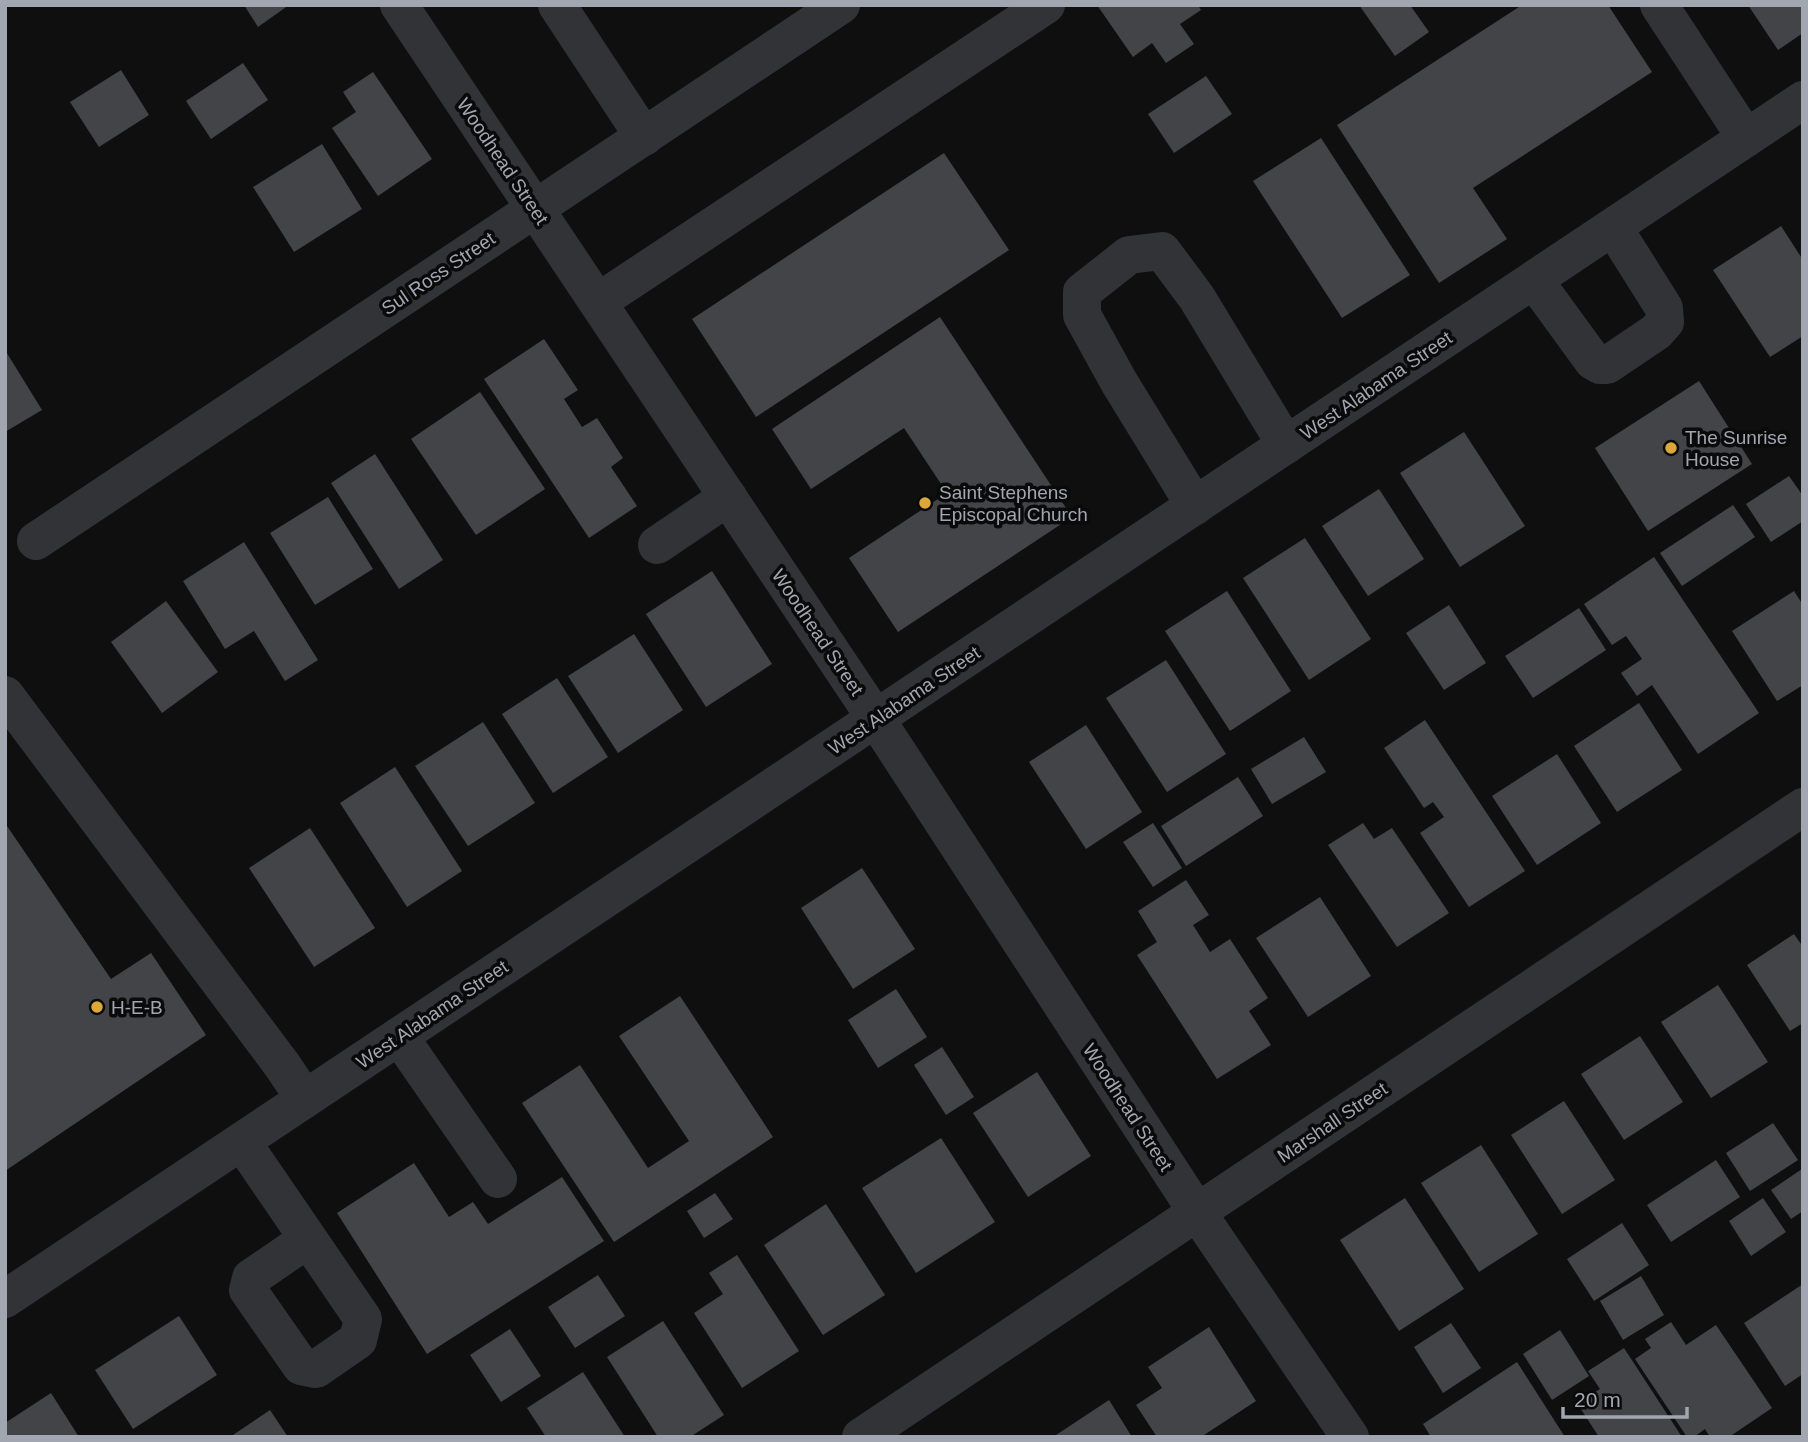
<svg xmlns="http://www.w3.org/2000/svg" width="1808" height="1442" font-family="Arial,sans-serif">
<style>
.building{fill:#434448}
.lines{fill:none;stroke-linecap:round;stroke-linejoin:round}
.minor{stroke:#323337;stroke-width:38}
.poi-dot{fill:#dda83a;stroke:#0a0a0b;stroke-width:2.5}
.labels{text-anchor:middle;stroke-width:7;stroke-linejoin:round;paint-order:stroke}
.street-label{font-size:19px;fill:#a1a6b0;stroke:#0a0a0b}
.poi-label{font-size:19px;fill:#a1a6b0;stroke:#0a0a0b;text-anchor:start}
</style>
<rect width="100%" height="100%" fill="#0f0f10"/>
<g class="building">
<polygon points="244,5 289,5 258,27"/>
<polygon points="1097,5 1198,5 1201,10 1180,24 1194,44 1166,63 1152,43 1133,57"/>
<polygon points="1359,5 1410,5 1429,32 1395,56"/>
<polygon points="1522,5 1608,5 1652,72 1473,188 1507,239 1439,283 1337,125"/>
<polygon points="1748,5 1803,5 1803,33 1778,50"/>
<polygon points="243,63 268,100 211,139 186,101"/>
<polygon points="121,70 149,115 99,147 70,102"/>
<polygon points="373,72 432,159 378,196 332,128 356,112 343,92"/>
<polygon points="1206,76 1232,114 1174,153 1148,114"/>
<polygon points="1321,138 1410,275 1342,318 1253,181"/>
<polygon points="322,144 362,209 294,252 253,187"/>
<polygon points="944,153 1009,250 756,417 692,319"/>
<polygon points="1781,226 1803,260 1803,336 1770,357 1713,270"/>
<polygon points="940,317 1072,517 898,632 849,558 947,493 904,428 811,489 772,429"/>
<polygon points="544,339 578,390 564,399 582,427 597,418 623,458 611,467 637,506 589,538 484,379"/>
<polygon points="5,350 42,410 5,432"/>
<polygon points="1699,381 1752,464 1648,531 1595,448"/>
<polygon points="480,392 545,489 476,535 411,439"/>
<polygon points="1464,432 1525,526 1460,567 1400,473"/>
<polygon points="375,454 443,560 399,589 331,483"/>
<polygon points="1789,476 1803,496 1803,521 1771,542 1746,504"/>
<polygon points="1379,489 1424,559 1368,596 1322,526"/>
<polygon points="328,497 373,569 315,605 270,533"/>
<polygon points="1733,505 1755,537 1682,586 1660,553"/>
<polygon points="1305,538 1371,639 1309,680 1243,578"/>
<polygon points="244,542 318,660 285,681 254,631 225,649 183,581"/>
<polygon points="1654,557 1759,713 1698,754 1652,685 1637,696 1621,673 1642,659 1626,636 1612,645 1584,604"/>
<polygon points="712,571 772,664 706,707 646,614"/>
<polygon points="1227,591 1291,691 1230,731 1165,631"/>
<polygon points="1794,591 1803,605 1803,685 1777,701 1732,631"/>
<polygon points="166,601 218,672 162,713 111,642"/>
<polygon points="1449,605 1486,663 1444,690 1406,633"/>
<polygon points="1579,608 1606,650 1533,698 1505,656"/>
<polygon points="634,634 683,710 618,753 568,676"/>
<polygon points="1166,660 1226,754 1167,792 1106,698"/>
<polygon points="557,678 608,757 553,793 502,714"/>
<polygon points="1639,703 1682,770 1617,812 1574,746"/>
<polygon points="1425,720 1525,871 1469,907 1420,833 1444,817 1433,802 1424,808 1384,748"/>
<polygon points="483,722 535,803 468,846 415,766"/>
<polygon points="1086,725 1142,812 1086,849 1029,762"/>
<polygon points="1304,737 1326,772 1272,804 1251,769"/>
<polygon points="1557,754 1601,823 1537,865 1492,796"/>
<polygon points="395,767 462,871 407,907 340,803"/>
<polygon points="1238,777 1263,816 1186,866 1161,826"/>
<polygon points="5,823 111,979 151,953 206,1035 5,1171"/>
<polygon points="1153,823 1182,868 1153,887 1123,842"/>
<polygon points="1363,823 1374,839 1392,828 1449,913 1397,947 1328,845"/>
<polygon points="310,828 375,928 314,967 249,868"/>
<polygon points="862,868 915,949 853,989 801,908"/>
<polygon points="1186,880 1209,915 1193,925 1210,952 1230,939 1268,998 1249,1011 1271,1045 1217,1079 1137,955 1157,942 1138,911"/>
<polygon points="1320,897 1371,976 1308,1017 1256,938"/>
<polygon points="1794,934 1803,947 1803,1023 1790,1031 1747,965"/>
<polygon points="1718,985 1768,1062 1711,1098 1661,1022"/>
<polygon points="896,989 927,1037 878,1068 848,1020"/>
<polygon points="680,996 773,1137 614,1242 522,1103 580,1065 648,1168 689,1141 619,1036"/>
<polygon points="1640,1036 1683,1102 1624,1140 1581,1074"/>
<polygon points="942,1047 974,1097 946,1115 914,1065"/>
<polygon points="1037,1072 1091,1156 1028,1197 973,1113"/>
<polygon points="1564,1101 1615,1180 1562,1214 1511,1135"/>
<polygon points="1773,1123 1798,1160 1750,1191 1726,1153"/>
<polygon points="941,1138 995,1222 916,1273 862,1188"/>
<polygon points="1481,1145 1538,1234 1479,1272 1421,1183"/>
<polygon points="1716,1160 1740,1197 1671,1242 1647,1205"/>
<polygon points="414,1163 449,1217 473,1202 488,1224 562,1177 604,1241 427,1354 337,1213"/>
<polygon points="1802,1169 1803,1211 1791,1219 1771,1190"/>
<polygon points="715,1193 733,1219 704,1238 687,1211"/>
<polygon points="1405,1198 1464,1289 1399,1331 1340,1240"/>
<polygon points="1763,1198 1786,1232 1751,1256 1729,1221"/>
<polygon points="826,1204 885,1295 823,1335 764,1245"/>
<polygon points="1622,1223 1649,1265 1594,1301 1567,1259"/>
<polygon points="737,1255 799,1351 742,1388 694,1313 723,1294 709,1273"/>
<polygon points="598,1275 625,1316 575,1348 548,1307"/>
<polygon points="1641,1276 1664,1315 1623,1340 1600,1301"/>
<polygon points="1803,1284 1803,1374 1785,1386 1744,1323"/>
<polygon points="179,1316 217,1375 133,1429 95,1370"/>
<polygon points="663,1321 724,1415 690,1437 658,1437 607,1357"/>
<polygon points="1671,1322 1686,1345 1716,1325 1772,1408 1729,1437 1710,1437 1705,1429 1694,1437 1687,1437 1635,1359 1651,1348 1645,1339"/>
<polygon points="1451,1323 1481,1368 1443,1393 1414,1347"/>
<polygon points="1209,1327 1256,1401 1201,1437 1157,1437 1136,1405 1162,1388 1148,1367"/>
<polygon points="510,1329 541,1376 501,1402 470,1355"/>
<polygon points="1560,1330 1589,1376 1552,1400 1523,1354"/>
<polygon points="1624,1348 1682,1437 1599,1437 1577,1403 1600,1389 1588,1371"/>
<polygon points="1517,1362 1565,1437 1431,1437 1423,1424"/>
<polygon points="583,1372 625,1437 546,1437 527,1408"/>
<polygon points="51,1393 79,1437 5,1437 5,1423"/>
<polygon points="1109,1400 1132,1437 1053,1437"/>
<polygon points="270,1410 288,1437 230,1437"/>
</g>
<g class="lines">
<g class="minor">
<polyline points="399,5 876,719 1197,1212 1350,1437"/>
<polyline points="557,5 644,137"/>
<polyline points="1659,5 1746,138"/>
<polyline points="1534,280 1593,361 1600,365 1607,365 1656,332 1665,322 1664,308 1613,227"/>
<polyline points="598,302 1046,5"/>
<polyline points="1195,506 1119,382 1082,315 1082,292 1129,255 1162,251 1197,298 1286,445"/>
<polyline points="36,541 841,5"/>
<polyline points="657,545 728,497"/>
<polyline points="5,695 282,1065 305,1099"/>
<polyline points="399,1036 498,1179"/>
<polyline points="242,1142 363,1319 358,1340 316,1369 301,1366 248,1290 251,1278 308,1239"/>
<polyline points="5,1299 1803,100"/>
<polyline points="861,1437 1803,807"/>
</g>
</g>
<g class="poi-dot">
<circle cx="1671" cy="448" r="7"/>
<circle cx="925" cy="503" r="7"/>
<circle cx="97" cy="1007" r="7"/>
</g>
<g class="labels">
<g class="street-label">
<text transform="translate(503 161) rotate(56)" y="7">Woodhead Street</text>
<text transform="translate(438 273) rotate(-34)" y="7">Sul Ross Street</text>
<text transform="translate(1376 385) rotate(-34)" y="7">West Alabama Street</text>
<text transform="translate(818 632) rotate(56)" y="7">Woodhead Street</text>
<text transform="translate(904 700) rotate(-34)" y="7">West Alabama Street</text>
<text transform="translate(432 1014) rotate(-34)" y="7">West Alabama Street</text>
<text transform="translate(1128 1107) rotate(57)" y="7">Woodhead Street</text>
<text transform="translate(1332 1122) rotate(-34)" y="7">Marshall Street</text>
</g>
<g class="poi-label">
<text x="1685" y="444">The Sunrise<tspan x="1685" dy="22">House</tspan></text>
<text x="939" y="499">Saint Stephens<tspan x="939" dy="22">Episcopal Church</tspan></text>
<text x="111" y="1014">H-E-B</text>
</g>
</g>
<rect width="1808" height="1442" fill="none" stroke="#a1a6b0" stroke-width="14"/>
<path d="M1563 1407v10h124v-10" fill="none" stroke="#a1a6b0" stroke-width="3.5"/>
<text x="1574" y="1407" font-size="21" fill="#a1a6b0" stroke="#0a0a0b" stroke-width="5" paint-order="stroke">20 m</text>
</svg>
